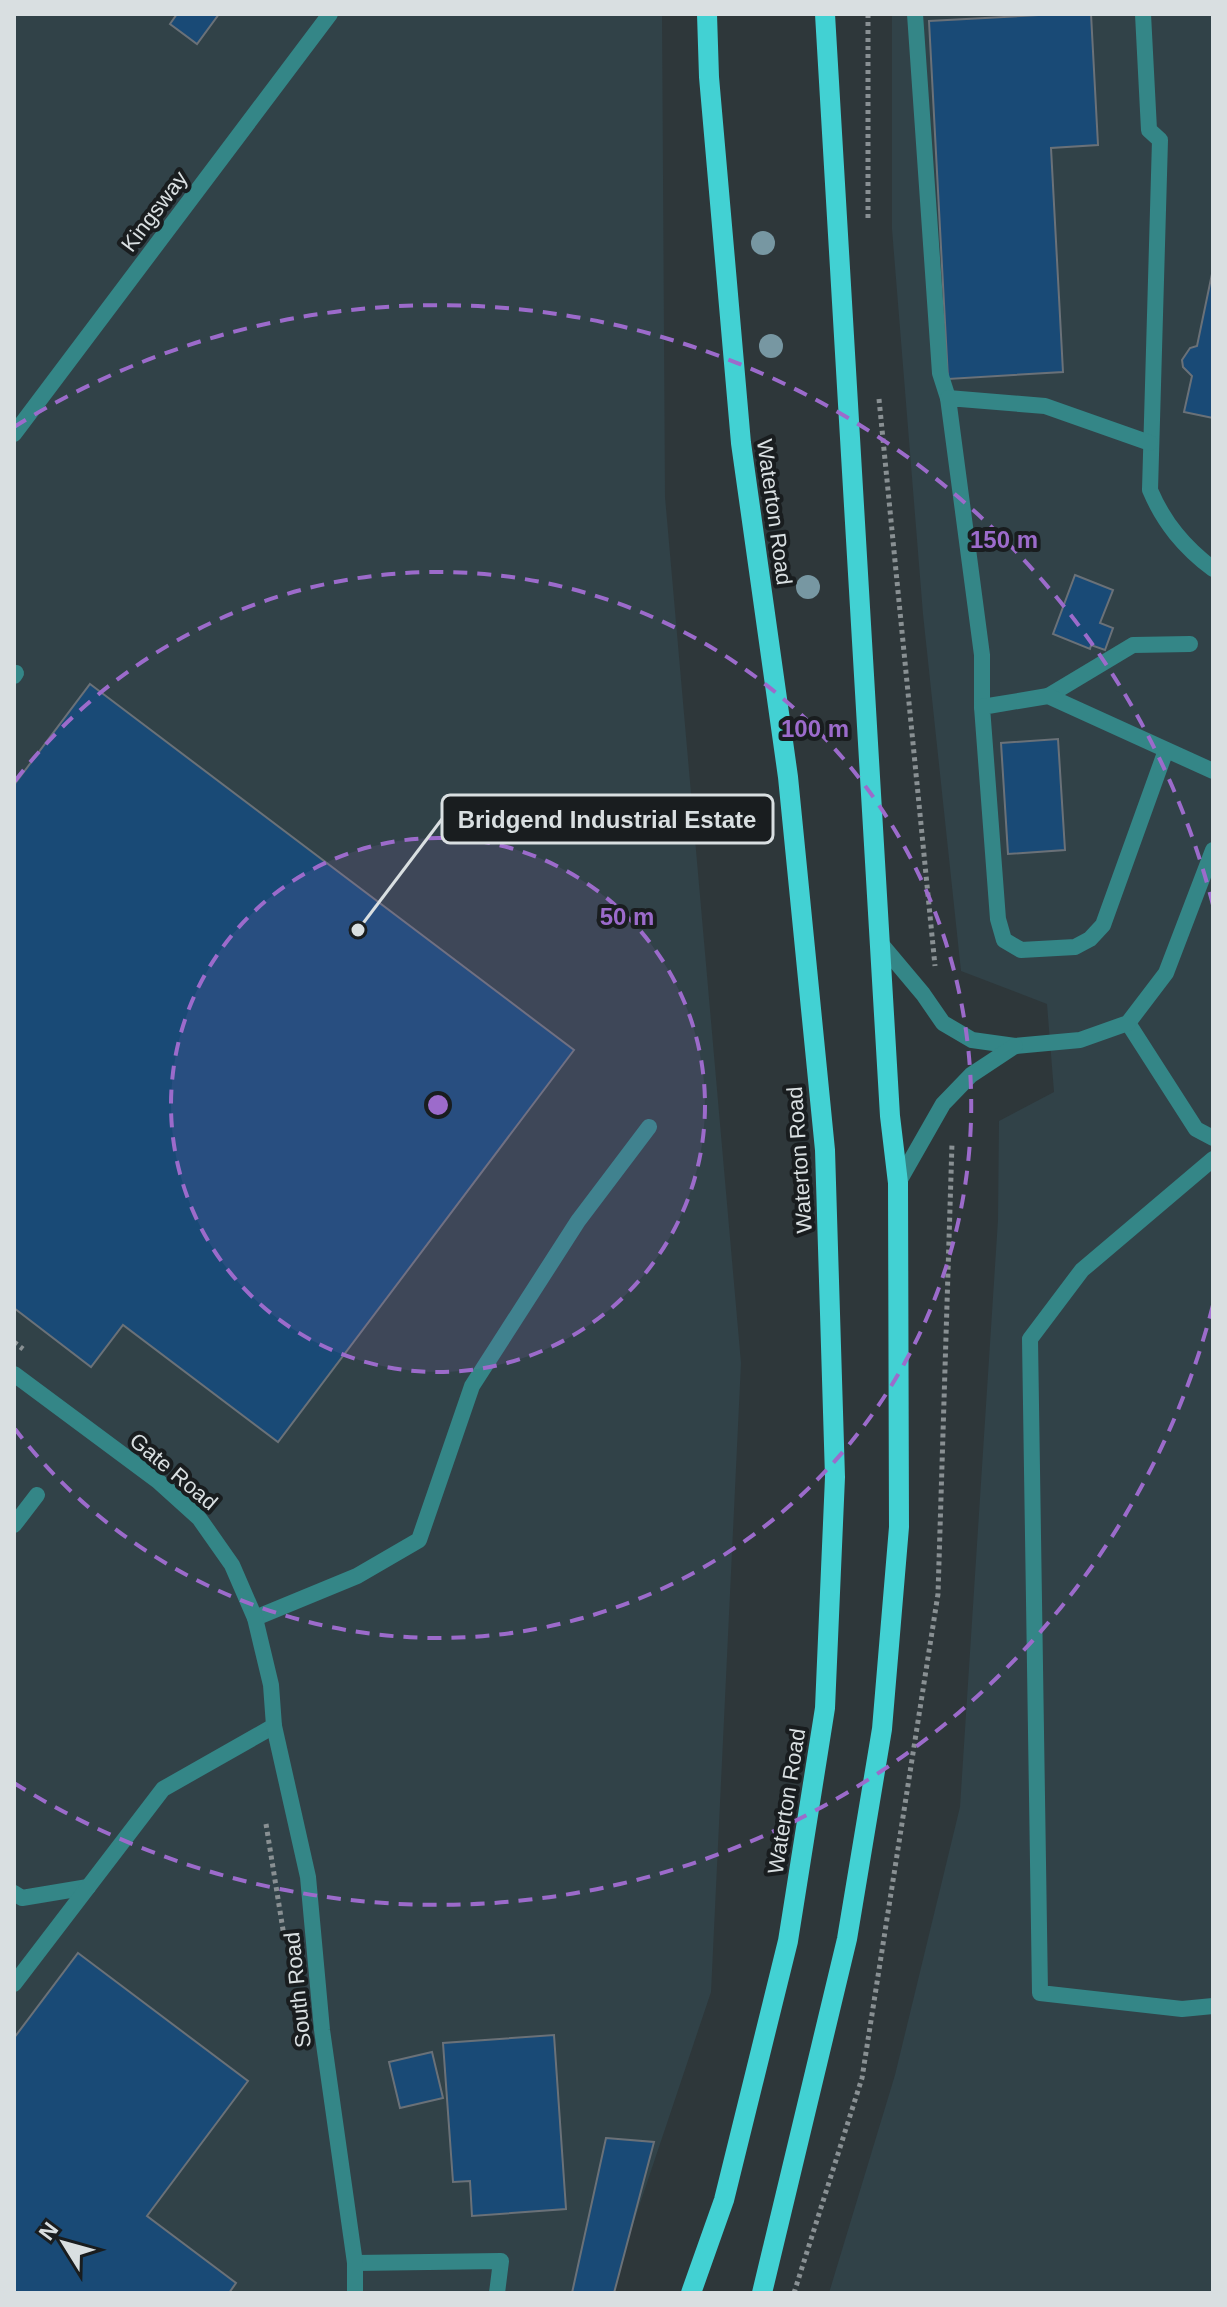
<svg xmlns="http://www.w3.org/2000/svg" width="1227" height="2307" font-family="Helvetica,sans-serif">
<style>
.built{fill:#314248}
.building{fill:#194a76;stroke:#6a7178;stroke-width:2}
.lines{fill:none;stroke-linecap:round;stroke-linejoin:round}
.path{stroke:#899093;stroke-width:5;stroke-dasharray:4 4;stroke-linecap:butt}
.service{stroke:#348687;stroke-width:16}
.minor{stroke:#348687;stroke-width:16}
.primary{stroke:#42d1d3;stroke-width:20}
.tree{fill:#7797a2}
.ring{fill:none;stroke:#9c6bcb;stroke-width:4;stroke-dasharray:14 10}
.labels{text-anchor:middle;stroke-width:8;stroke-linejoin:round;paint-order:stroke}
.street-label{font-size:22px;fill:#d9dfe1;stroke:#191d1f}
.centre{fill:#9c6bcb;stroke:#191d1f;stroke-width:4}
.ring-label{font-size:24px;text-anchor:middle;font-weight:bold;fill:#9c6bcb;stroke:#191d1f;stroke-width:8;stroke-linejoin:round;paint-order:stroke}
.leader{fill:none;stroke:#d9dfe1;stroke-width:3}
.callout-dot{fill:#d9dfe1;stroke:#191d1f;stroke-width:3}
.callout{fill:#191d1f;stroke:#d9dfe1;stroke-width:3}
.callout-label{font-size:24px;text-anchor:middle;font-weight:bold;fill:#d9dfe1}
</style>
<rect width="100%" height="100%" fill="#2e373a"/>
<g class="built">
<polygon points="14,14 662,14 665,497 741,1363 711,1992 610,2293 14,2293"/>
<polygon points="892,14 1213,14 1213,2293 829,2293 895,2075 960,1807 998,1220 999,1121 1054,1092 1047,1004 961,971 923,614 892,229"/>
</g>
<g class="building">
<polygon points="177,14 219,14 197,44 170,24"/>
<polygon points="1057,14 1091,14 1098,145 1051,148 1063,372 948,379 929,21"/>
<polygon points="1213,269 1213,418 1184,412 1192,376 1183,367 1182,360 1190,348 1197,346"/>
<polygon points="1075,575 1113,590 1100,623 1113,628 1105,650 1091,645 1090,649 1053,634"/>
<polygon points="90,684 574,1050 278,1442 123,1325 91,1367 14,1308 14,785"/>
<polygon points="1058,739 1065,850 1008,854 1001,743"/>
<polygon points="78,1953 248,2081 147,2216 236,2283 229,2293 14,2293 14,2038"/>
<polygon points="554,2035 566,2209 472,2216 470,2181 453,2182 443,2043"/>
<polygon points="432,2052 443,2098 400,2108 389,2062"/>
<polygon points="606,2138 654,2142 614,2293 572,2293"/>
</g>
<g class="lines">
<g class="path">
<polyline points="868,14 868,221"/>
<polyline points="879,399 935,966"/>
<polyline points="14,1342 23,1349"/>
<polyline points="266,1824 284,1936"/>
<polyline points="794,2293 862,2078 938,1594 952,1143"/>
</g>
<g class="service">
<polyline points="915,14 940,373 948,398"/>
<path d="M1143 14 1149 130 1160 140 1150 490C1164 523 1184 547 1213 569"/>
<polyline points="14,676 16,673"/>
<polyline points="1048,696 1133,645 1190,644"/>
<polyline points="982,707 982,655 948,398 1045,406 1150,443"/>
<polyline points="1166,750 1103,925 1090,939 1075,947 1021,950 1004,940 998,919 982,707 1048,696 1213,771"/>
<polyline points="1128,1023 1196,1129 1213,1138"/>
<polyline points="1213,1159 1082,1270 1030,1339 1040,1993 1182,2009 1213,2006"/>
<polyline points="14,1525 37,1495"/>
<polyline points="255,1618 357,1576 419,1540 472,1386 578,1221 649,1127"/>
<polyline points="14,1893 22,1898 88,1887"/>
<polyline points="14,1984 163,1789 274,1726"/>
<polyline points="355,2263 501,2261 497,2293"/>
</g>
<g class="minor">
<polyline points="14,434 330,14"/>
<polyline points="881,944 923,994 943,1023 972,1040 1015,1046 1080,1040 1128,1023 1166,973 1213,850"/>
<polyline points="898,1183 943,1104 971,1075 1015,1046"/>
<polyline points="14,1374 158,1481 199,1518 232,1565 255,1618 271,1685 274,1726 308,1877 322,2030 355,2263 355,2293"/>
</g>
<g class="primary">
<polyline points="691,2293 724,2200 788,1941 825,1708 835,1477 825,1150 788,777 741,443 709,77 707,14"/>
<polyline points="762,2293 847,1939 882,1729 899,1527 898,1183 890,1116 825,14"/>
</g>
</g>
<g class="tree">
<circle cx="763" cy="243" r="12"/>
<circle cx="771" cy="346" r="12"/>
<circle cx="808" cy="587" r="12"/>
</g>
<circle cx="438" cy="1105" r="267" fill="#9c6bcb" fill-opacity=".12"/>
<g class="ring">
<circle cx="438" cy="1105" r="267"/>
<path d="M15 781A533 533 0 1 1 15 1429"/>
<path d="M1213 1305A800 800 0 0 1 14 1783M14 427A800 800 0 0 1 1213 905"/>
</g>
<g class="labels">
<g class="street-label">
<text transform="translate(154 211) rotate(-53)" y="8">Kingsway</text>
<text transform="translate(775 512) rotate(82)" y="8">Waterton Road</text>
<text transform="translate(799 1160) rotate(-94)" y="8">Waterton Road</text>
<text transform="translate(174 1471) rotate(40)" y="8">Gate Road</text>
<text transform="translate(786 1801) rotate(-81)" y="8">Waterton Road</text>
<text transform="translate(297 1990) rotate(-96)" y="8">South Road</text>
</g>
</g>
<circle cx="438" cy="1105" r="12" class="centre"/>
<g class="ring-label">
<text x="1004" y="548">150 m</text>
<text x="815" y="737">100 m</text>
<text x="627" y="925">50 m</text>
</g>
<path class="leader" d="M358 930L442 819"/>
<circle class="callout-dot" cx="358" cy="930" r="8"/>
<rect class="callout" x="442" y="795" width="331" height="48" rx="8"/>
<g class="callout-label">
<text x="607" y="828">Bridgend Industrial Estate</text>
</g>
<rect width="1227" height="2307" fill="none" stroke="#d9dfe1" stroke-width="32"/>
<g transform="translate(64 2243) rotate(307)" stroke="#191d1f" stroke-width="6" paint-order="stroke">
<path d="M0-6L14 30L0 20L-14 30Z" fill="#d9dfe1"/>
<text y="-12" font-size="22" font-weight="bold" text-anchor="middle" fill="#d9dfe1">N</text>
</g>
</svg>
